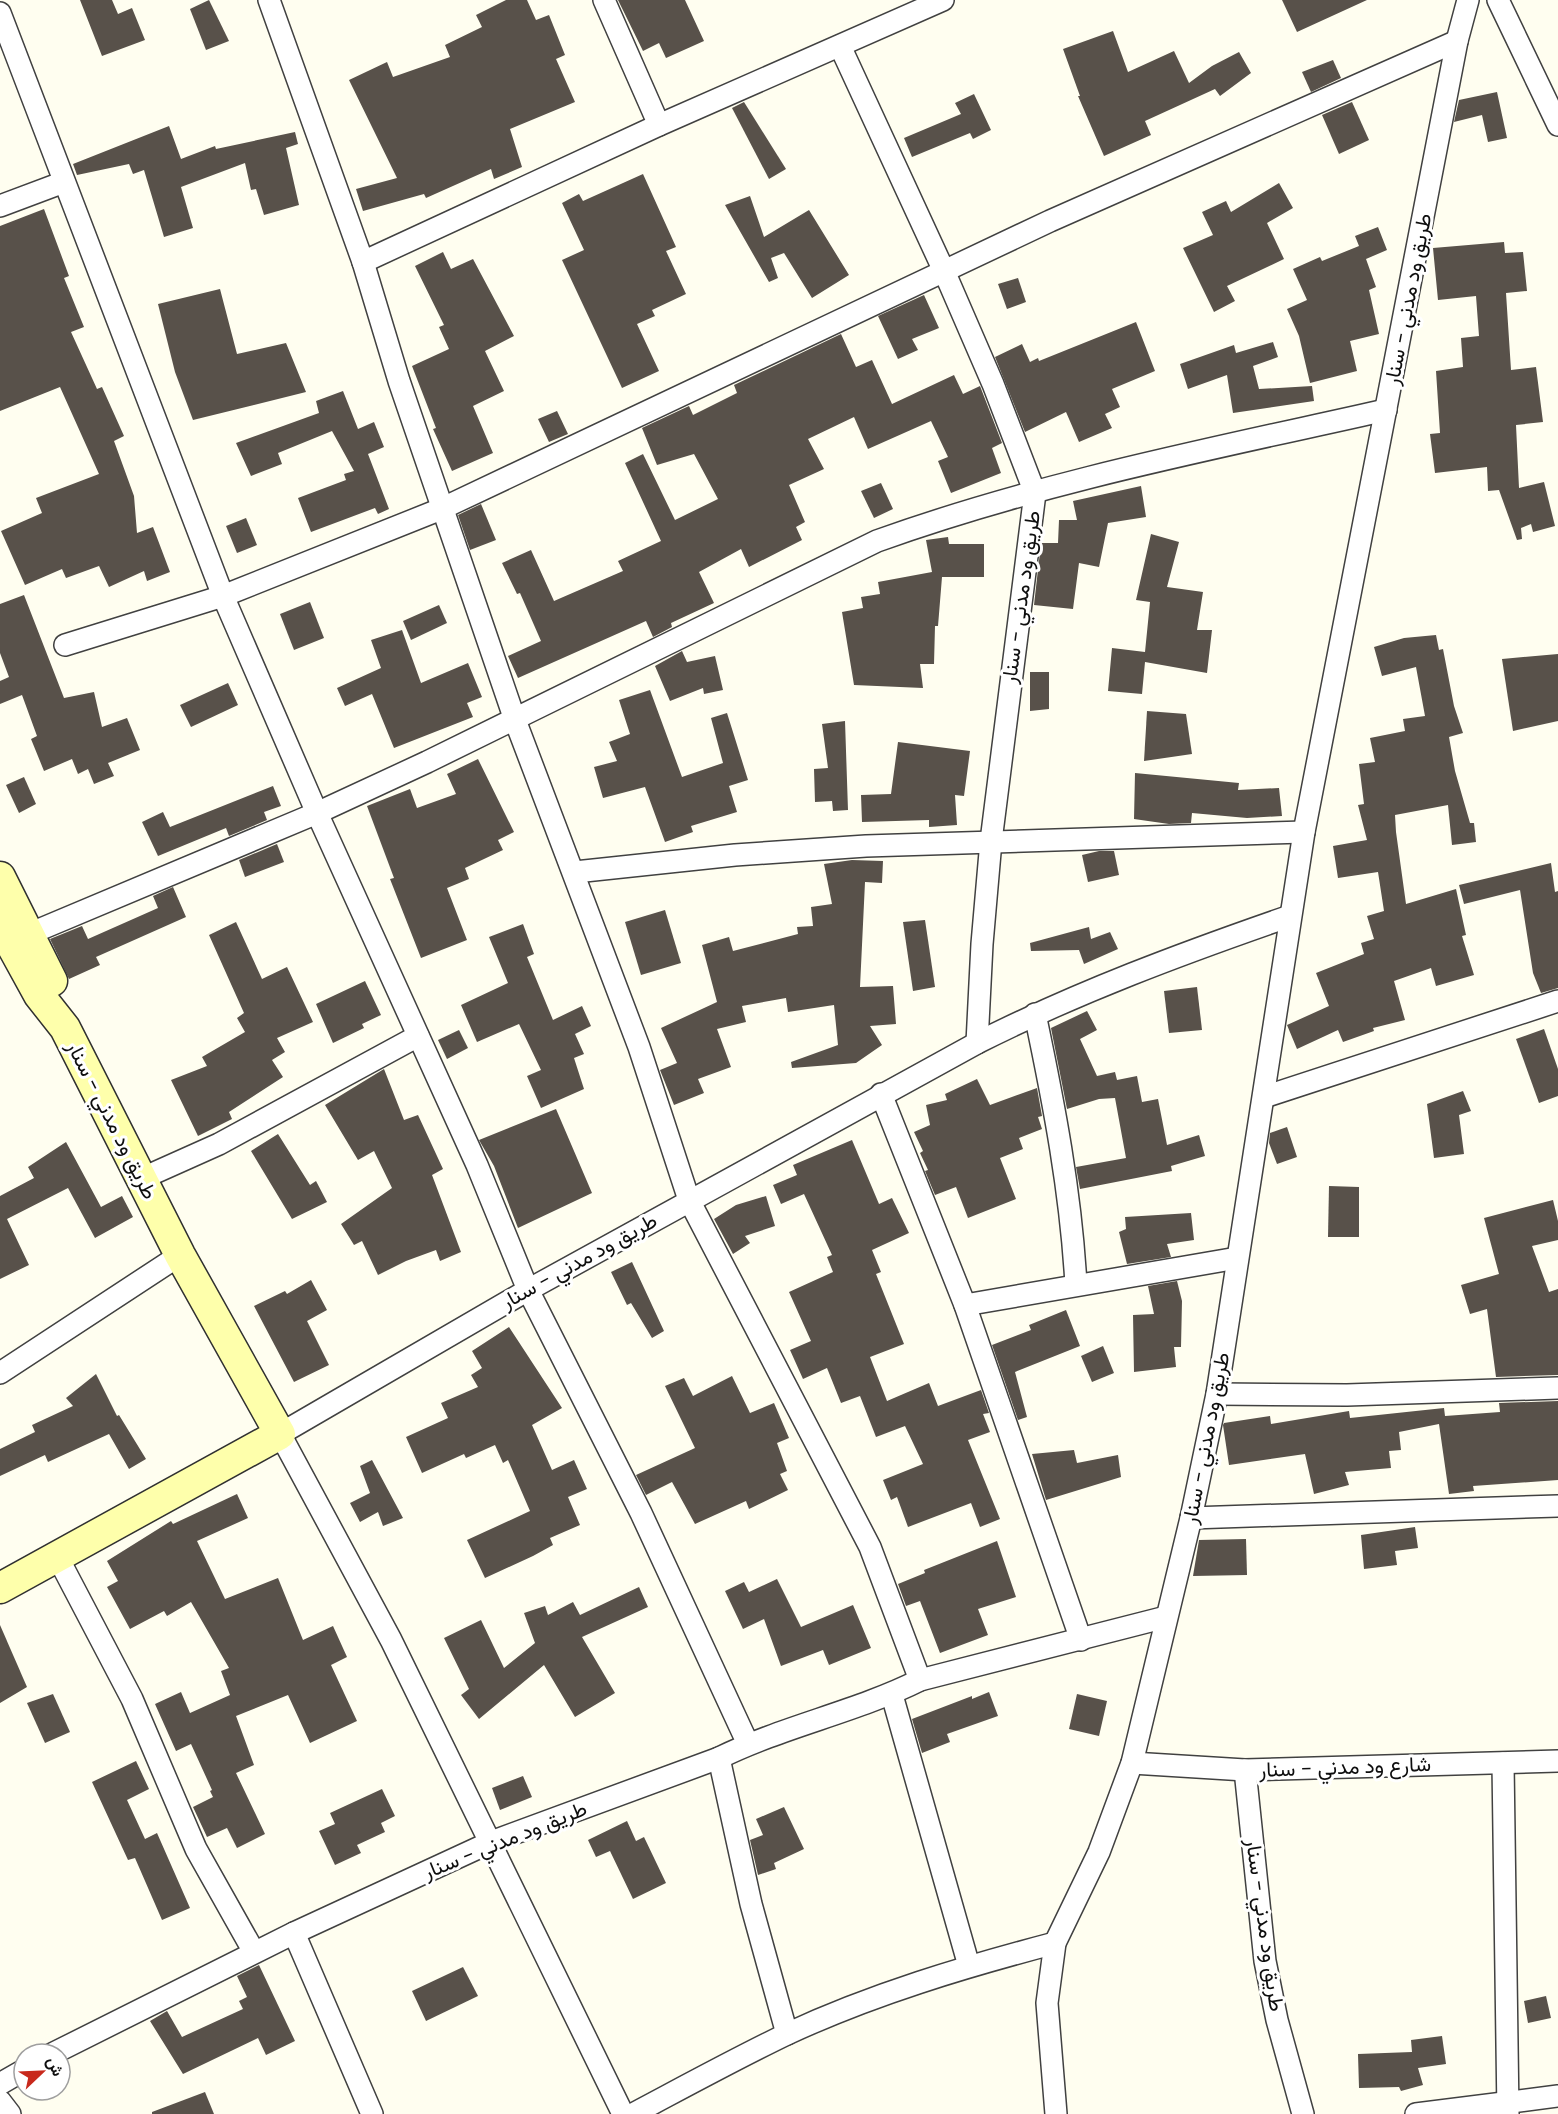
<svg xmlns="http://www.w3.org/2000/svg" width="1558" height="2114" font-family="Merriweather,Vazirmatn,serif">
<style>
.building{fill:#58514a}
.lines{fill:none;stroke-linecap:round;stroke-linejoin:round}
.street-casing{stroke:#414141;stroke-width:24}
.secondary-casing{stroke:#303030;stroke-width:33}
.street{stroke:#fff;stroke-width:21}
.secondary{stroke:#feffab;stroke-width:30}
.labels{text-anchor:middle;stroke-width:6;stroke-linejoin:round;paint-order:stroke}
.street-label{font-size:21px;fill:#0e0e0e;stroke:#fff}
</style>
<rect width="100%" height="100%" fill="#fffef0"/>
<g class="building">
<polygon points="80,0 112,0 118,14 132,8 145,40 102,56"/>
<polygon points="209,0 229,41 206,50 190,9"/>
<polygon points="506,0 527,0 536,20 549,15 565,55 556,59 575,102 510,129 522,167 494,179 491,169 426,198 424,194 363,211 356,189 397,178 349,80 387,62 393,77 450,57 445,45 482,27 476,15"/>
<polygon points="618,0 685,0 704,41 666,58 659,43 643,51"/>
<polygon points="1282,0 1367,0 1297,32"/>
<polygon points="1113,31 1128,72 1174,51 1189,83 1212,66 1239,52 1251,73 1220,96 1215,89 1145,121 1151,135 1104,156 1078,96 1080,96 1063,49"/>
<polygon points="1333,60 1341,78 1311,92 1302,72"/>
<polygon points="1497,92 1507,138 1488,142 1482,115 1454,122 1459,100"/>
<polygon points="974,94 991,130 973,139 970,133 912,157 904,138 961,114 955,103"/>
<polygon points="744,102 786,169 769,179 732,108"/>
<polygon points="1352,102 1369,140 1339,154 1322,115"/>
<polygon points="169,126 181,159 215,146 216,149 295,132 298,144 286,148 299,205 264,215 256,189 251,190 245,163 181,187 193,228 164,237 144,170 133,174 129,164 77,175 73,164"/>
<polygon points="643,174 676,247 666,251 686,294 652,310 655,316 637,324 659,371 622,388 562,260 584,250 562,203 579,194 583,201"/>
<polygon points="1279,183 1293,208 1267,223 1284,259 1227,286 1235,301 1214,312 1183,248 1213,235 1202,212 1226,201 1231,212"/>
<polygon points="750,196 764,237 809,210 849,275 812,298 784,253 771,258 778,278 769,282 725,205"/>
<polygon points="44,209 69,276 64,278 84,327 71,332 97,389 102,387 124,436 114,441 134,496 137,533 153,527 170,572 147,581 144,571 109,587 99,566 66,578 62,569 25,585 1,531 42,513 36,498 99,474 60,387 0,411 0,226"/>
<polygon points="1378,227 1387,250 1366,259 1376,287 1369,290 1379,334 1350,341 1357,371 1310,383 1299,336 1287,309 1307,300 1293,269 1320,257 1322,261 1359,246 1355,236"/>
<polygon points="1504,242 1505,253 1523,252 1527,291 1506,293 1511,370 1536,367 1543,422 1516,425 1519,488 1544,482 1555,526 1533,532 1531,524 1521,528 1522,539 1517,540 1499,490 1488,491 1487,467 1435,473 1430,434 1440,433 1436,371 1463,367 1461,338 1479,336 1476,296 1438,300 1433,248"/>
<polygon points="443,252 451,269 473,259 514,336 485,351 504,391 473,406 493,453 452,471 433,429 436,428 412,366 449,349 439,327 444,325 415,266"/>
<polygon points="1018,278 1026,302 1007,309 998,284"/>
<polygon points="220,289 237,354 286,343 306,392 193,420 175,372 158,304"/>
<polygon points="924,295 939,328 912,339 918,350 898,359 878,316"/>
<polygon points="1136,322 1155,371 1112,389 1120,407 1105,414 1112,428 1079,442 1066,412 1025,432 995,357 1022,344 1030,362 1038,358 1039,361"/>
<polygon points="841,334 856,367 872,360 892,404 954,375 963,394 980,386 1002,443 992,448 1001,473 951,493 938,461 948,457 931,421 868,449 854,417 808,439 824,469 789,485 805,522 796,527 802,540 749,567 741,549 699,572 714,603 671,623 672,627 653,637 646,621 518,678 508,656 541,641 520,593 517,594 502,563 531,550 554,601 623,571 618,561 661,541 625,463 643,454 675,520 718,499 694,454 657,465 642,428 689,406 693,415 737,393 734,385"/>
<polygon points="1273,342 1278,357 1253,366 1259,389 1312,386 1314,401 1233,413 1227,375 1188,389 1180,364 1234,345 1236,353"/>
<polygon points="343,391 358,429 374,422 384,447 368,454 389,509 378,514 375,508 311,532 298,498 346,480 344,474 354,471 332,431 278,453 282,464 251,476 236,443 319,413 316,401"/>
<polygon points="557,411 568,434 549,442 538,419"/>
<polygon points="881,483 893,509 874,518 861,491"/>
<polygon points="1141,486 1146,517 1108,523 1099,567 1079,563 1073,609 1034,605 1041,543 1058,543 1059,520 1077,520 1073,501"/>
<polygon points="481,504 496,540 470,550 458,515"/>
<polygon points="246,518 257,545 237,553 226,526"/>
<polygon points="1151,534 1179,542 1167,587 1203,592 1197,630 1212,630 1207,673 1145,662 1142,694 1108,691 1112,648 1145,652 1150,602 1136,600"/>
<polygon points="948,537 949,544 984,544 984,577 942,577 938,626 935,626 934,664 920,664 923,688 854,685 842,612 863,608 861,597 880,594 878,582 932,572 926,540"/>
<polygon points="24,595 64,698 94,692 102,727 127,718 140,750 108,763 114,776 94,784 88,769 78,774 72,759 44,771 31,739 37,736 22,695 0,704 0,681 9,677 0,653 0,604"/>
<polygon points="310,602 324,638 294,650 280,614"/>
<polygon points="439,605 447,623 411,640 403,621"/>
<polygon points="402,630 421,683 468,663 482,697 467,703 473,717 394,748 372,694 345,706 337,688 381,668 371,640"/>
<polygon points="1436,635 1439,650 1443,649 1454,706 1463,733 1449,737 1455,771 1470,823 1474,823 1476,842 1452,845 1448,805 1395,815 1396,832 1406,904 1456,889 1466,935 1462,936 1474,975 1436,986 1431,968 1394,981 1405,1020 1373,1028 1374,1031 1343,1042 1338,1030 1297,1049 1287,1025 1329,1006 1316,973 1364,954 1361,943 1374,939 1367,916 1384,911 1378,872 1338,878 1333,846 1367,840 1358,805 1364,804 1359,764 1375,762 1370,738 1405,731 1403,719 1425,716 1416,667 1382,676 1374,647 1404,638"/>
<polygon points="682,651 687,662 715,656 723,690 704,694 703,688 670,701 655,666"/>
<polygon points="1558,654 1558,721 1513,731 1502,659"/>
<polygon points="1030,672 1049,672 1049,709 1030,711"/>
<polygon points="228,683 238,705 191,727 180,705"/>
<polygon points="650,690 682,777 723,763 711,718 727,713 748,780 729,786 737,812 691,826 693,832 665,842 645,787 603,798 594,767 617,761 609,742 630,734 619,700"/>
<polygon points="1147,711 1186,714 1192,754 1144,761"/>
<polygon points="845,721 848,810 833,811 832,801 815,802 814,769 828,768 822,724"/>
<polygon points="898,742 970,751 964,796 955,795 957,825 929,827 929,820 862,822 861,795 891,794"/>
<polygon points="478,759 514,832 498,840 503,850 465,868 469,879 447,888 467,940 421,958 390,879 394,878 367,806 410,789 417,808 456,794 447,774"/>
<polygon points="1135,773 1239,783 1238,790 1279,788 1282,816 1247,818 1192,813 1191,823 1169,824 1134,819"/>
<polygon points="24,777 36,804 19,813 6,785"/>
<polygon points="273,786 281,806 264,812 267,820 229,836 226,828 158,856 142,822 163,812 170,827"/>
<polygon points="277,844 284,862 245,877 239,860"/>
<polygon points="1099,851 1114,851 1119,875 1088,882 1082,855"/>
<polygon points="852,860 883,861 882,883 865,882 860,987 893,986 896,1024 870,1026 882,1045 856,1063 792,1068 791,1062 838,1045 834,1005 788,1012 786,998 742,1006 746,1022 717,1029 731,1067 698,1079 704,1093 674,1105 660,1070 677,1063 661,1028 717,1002 702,945 729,937 733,951 798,934 797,927 813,926 811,907 832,904 824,864"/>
<polygon points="1551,863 1555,892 1558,891 1558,988 1541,993 1533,973 1520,890 1464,904 1459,885"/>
<polygon points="173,887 186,917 96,957 100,965 69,979 50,939 82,926 88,939 158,908 153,896"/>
<polygon points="665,910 681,963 641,975 625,922"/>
<polygon points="925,920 935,987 913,991 903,922"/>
<polygon points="236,922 262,979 287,967 313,1022 277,1038 285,1052 272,1060 283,1077 229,1112 232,1119 198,1136 171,1080 207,1066 202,1057 245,1032 237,1018 244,1013 209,935"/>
<polygon points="523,924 534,954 527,957 553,1020 582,1006 591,1026 575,1034 584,1054 574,1058 584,1089 541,1108 527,1076 541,1070 519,1024 477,1042 461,1005 508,983 489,937"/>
<polygon points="1089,927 1091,939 1110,932 1118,949 1084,964 1079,950 1031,951 1030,943"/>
<polygon points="365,981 381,1015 362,1024 364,1028 333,1043 316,1004"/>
<polygon points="1197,987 1202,1030 1169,1033 1164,991"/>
<polygon points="1087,1011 1097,1030 1080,1039 1097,1076 1115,1072 1117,1080 1137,1076 1142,1102 1158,1099 1167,1145 1199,1135 1205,1156 1171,1166 1172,1171 1080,1189 1076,1167 1126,1158 1115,1098 1099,1099 1067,1109 1051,1028"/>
<polygon points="1544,1029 1558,1069 1558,1096 1539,1103 1516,1039"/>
<polygon points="459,1030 468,1048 447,1059 438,1040"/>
<polygon points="384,1069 404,1120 418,1115 443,1169 432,1175 461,1252 440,1261 436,1250 406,1261 378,1275 362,1241 354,1245 341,1224 392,1188 374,1151 358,1160 325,1105"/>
<polygon points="977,1079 990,1105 1037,1088 1042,1116 1038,1117 1042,1129 1019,1138 1023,1149 1000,1158 1016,1199 968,1218 956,1187 935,1195 925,1171 928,1170 920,1153 923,1151 914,1132 930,1125 926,1105 947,1100 945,1094"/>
<polygon points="1463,1091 1471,1111 1459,1115 1464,1154 1434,1158 1427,1104"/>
<polygon points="556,1109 592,1193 518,1228 494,1166 479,1140"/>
<polygon points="1287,1127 1297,1157 1277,1164 1269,1143 1270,1133"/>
<polygon points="278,1134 310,1185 316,1181 327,1202 292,1219 251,1151"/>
<polygon points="852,1140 879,1204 892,1198 909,1233 872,1250 881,1272 876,1274 904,1344 870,1357 887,1401 929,1383 938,1406 981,1390 989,1413 983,1414 990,1432 968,1440 1000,1519 980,1527 971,1503 908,1527 897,1497 891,1500 883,1480 923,1464 905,1426 876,1437 860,1396 841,1403 827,1368 803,1379 790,1350 811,1341 789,1292 833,1272 827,1257 832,1255 804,1194 781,1204 773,1185 797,1175 793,1165"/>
<polygon points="66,1142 101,1207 122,1196 133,1217 95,1238 68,1188 7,1219 29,1265 0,1279 0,1196 34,1178 28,1167"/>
<polygon points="1329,1186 1359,1187 1359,1237 1328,1237"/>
<polygon points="766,1196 775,1226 745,1236 750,1243 733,1254 714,1219 736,1205"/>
<polygon points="1553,1200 1558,1221 1558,1240 1532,1246 1549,1292 1558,1289 1558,1375 1496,1377 1487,1309 1470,1314 1461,1285 1499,1274 1484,1218"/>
<polygon points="1191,1213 1194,1240 1167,1244 1171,1257 1127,1264 1119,1232 1126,1229 1125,1217"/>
<polygon points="632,1262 664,1331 652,1338 631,1303 627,1305 611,1272"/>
<polygon points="311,1280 327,1310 307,1321 329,1365 294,1382 254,1306 285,1291 287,1294"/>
<polygon points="1177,1281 1182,1301 1181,1347 1174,1347 1176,1367 1134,1372 1133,1315 1154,1314 1148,1286"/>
<polygon points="1066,1310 1080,1346 1015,1372 1027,1417 1018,1420 992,1345 1031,1330 1029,1325"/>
<polygon points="509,1327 562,1408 532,1425 552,1470 574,1460 587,1489 568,1497 580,1525 550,1538 553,1545 533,1556 485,1578 467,1540 530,1511 508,1460 503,1463 495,1445 466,1458 464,1454 422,1473 406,1437 448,1418 441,1403 478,1387 471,1375 482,1368 472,1351"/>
<polygon points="1103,1346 1114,1373 1092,1382 1081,1356"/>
<polygon points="96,1374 117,1416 119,1415 146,1459 129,1469 109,1434 48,1462 45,1455 0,1476 0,1449 35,1432 32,1425 73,1406 66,1398"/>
<polygon points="732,1376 750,1413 774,1403 789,1438 777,1443 787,1471 780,1474 788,1490 749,1509 746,1501 695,1524 672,1482 646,1495 636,1475 695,1448 665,1386 684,1378 693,1396"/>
<polygon points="1558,1401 1558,1480 1473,1486 1474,1491 1449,1494 1439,1424 1399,1432 1401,1450 1389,1451 1391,1468 1345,1472 1349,1485 1314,1494 1305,1454 1229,1465 1223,1425 1224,1423 1270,1416 1271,1424 1349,1411 1350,1418 1444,1408 1445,1416 1500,1412 1499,1403"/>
<polygon points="1074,1450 1077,1463 1118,1455 1121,1477 1046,1500 1032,1454"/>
<polygon points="372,1460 403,1518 383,1526 378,1512 360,1522 350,1503 370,1493 360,1466"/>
<polygon points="237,1494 248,1518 197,1541 225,1599 278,1578 303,1640 333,1626 347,1657 331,1665 357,1721 310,1743 288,1695 236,1716 254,1765 236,1773 265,1834 237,1848 227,1828 207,1837 193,1807 213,1797 210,1791 212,1790 191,1744 176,1751 155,1704 181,1692 190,1713 230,1695 221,1671 229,1668 191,1602 167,1616 164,1611 130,1629 107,1587 118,1581 107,1561 171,1521 173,1524"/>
<polygon points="1415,1527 1418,1548 1395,1551 1397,1565 1364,1569 1361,1535"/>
<polygon points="1246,1539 1247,1575 1193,1576 1199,1540"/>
<polygon points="997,1541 1016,1597 978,1609 988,1635 940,1653 920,1601 906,1606 898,1584 925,1573 924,1570"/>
<polygon points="777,1579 801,1627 853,1605 871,1648 829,1665 823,1650 781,1666 764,1619 743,1629 725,1591 744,1582 749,1592"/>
<polygon points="639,1587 648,1607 582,1637 615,1693 575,1717 544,1665 479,1719 461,1695 469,1689 444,1638 481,1620 504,1668 535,1643 524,1613 545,1606 548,1615 573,1602 580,1615"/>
<polygon points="0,1625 27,1687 0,1703"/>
<polygon points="989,1692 998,1716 947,1734 950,1742 922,1753 912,1719 972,1696 972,1699"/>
<polygon points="53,1694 70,1732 45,1743 27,1703"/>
<polygon points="1077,1694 1107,1701 1099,1736 1069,1729"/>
<polygon points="136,1761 149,1789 127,1800 145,1839 157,1833 190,1908 162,1920 135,1858 128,1860 92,1782"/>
<polygon points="523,1776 532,1797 500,1810 492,1788"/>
<polygon points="382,1789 395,1816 381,1823 385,1832 357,1845 361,1853 335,1865 319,1831 335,1824 330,1813"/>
<polygon points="784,1807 804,1849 774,1863 776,1869 758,1875 750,1840 763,1835 756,1819"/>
<polygon points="627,1821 636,1841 644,1837 666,1883 633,1899 610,1851 596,1857 588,1840"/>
<polygon points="259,1965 295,2041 266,2055 258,2038 183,2074 150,2021 167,2011 182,2037 243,2009 239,2001 247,1997 237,1976"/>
<polygon points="463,1967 478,1996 426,2021 412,1991"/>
<polygon points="1546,1996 1551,2018 1528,2023 1524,2001"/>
<polygon points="1442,2036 1446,2064 1418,2068 1423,2085 1401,2091 1399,2087 1359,2088 1358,2054 1412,2052 1411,2040"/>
<polygon points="205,2092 214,2114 152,2114 152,2112"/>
</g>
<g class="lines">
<defs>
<g id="street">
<polyline points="269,0 363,262 399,381 515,720 639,1047 689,1200 870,1547 920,1680"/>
<polyline points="604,0 659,125"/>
<polyline points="1498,0 1558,125"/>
<polyline points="0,13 223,596 317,813 477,1165 528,1290 641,1513 748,1744"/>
<polyline points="840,46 944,271 993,384 1035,493 991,841 982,944 977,1043"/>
<polyline points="0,206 64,182"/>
<polyline points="363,262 659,125 943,0"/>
<polyline points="65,645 223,596 441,509 1050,221 1457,41"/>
<polyline points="575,872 735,855 866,846 1304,832"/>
<path d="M29 934 317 813 427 762 877 541C1041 482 1216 448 1386 410"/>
<path d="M1035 1014C1054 1104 1071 1193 1076 1285"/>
<polyline points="881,1094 965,1305 1081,1640"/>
<polyline points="1264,1097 1558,1001"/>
<polyline points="143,1178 219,1144 418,1036"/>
<polyline points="965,1305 1237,1258"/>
<polyline points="0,1373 180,1255"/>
<polyline points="1217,1394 1347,1395 1558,1388"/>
<polyline points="1191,1518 1558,1506"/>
<polyline points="57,1556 132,1699 196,1849 254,1952"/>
<polyline points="892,1695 969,1966"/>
<polyline points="719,1758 751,1904 787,2034"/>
<polyline points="1132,1763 1245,1770 1558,1761"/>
<polyline points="1503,1763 1508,2114"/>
<polyline points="1245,1770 1265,1961 1277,2020 1303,2114"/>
<polyline points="294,1933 372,2114"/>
<path d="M52 2054 294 1933 491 1842 719 1758C784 1726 856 1712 920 1680L1166 1617"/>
<polyline points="0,2084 24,2070"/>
<polyline points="0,2101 10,2114"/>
<path d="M623 2114 391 1640 280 1434 528 1290 977 1043C1078 992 1183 953 1290 916"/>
<path d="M633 2114C684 2087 735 2059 787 2034 873 1994 964 1967 1055 1943"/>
<polyline points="1056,2114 1047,2003 1055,1943 1099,1852 1132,1763 1191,1518 1217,1394 1304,832 1457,41 1468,0"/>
<polyline points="1416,2114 1558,2096"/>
</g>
<g id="secondary">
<polyline points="0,877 52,981"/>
<polyline points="0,924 39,995 65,1028 180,1255 280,1434 0,1588"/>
</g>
</defs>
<use href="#street" class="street-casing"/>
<use href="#secondary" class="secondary-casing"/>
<use href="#street" class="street"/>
<use href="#secondary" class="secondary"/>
</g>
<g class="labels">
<g class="street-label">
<text transform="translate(1408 299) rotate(-79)" y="7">طريق ود مدني - سنار</text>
<text transform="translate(1021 597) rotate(-82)" y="7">طريق ود مدني - سنار</text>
<text transform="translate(112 1120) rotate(63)" y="7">طريق ود مدني - سنار</text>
<text transform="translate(579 1261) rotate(-29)" y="7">طريق ود مدني - سنار</text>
<text transform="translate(1206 1438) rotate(-79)" y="7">طريق ود مدني - سنار</text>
<text transform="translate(1345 1767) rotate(-2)" y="7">شارع ود مدني - سنار</text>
<text transform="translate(505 1840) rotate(-22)" y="7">طريق ود مدني - سنار</text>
<text transform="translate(1265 1925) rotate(82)" y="7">طريق ود مدني - سنار</text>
</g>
</g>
<g transform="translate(42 2072) rotate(67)"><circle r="28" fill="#ffffff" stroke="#9f9f9f" stroke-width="1.5"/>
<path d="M0-4.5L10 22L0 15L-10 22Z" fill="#c8291c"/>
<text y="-9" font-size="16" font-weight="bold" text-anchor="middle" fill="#0e0e0e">ش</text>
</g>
</svg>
